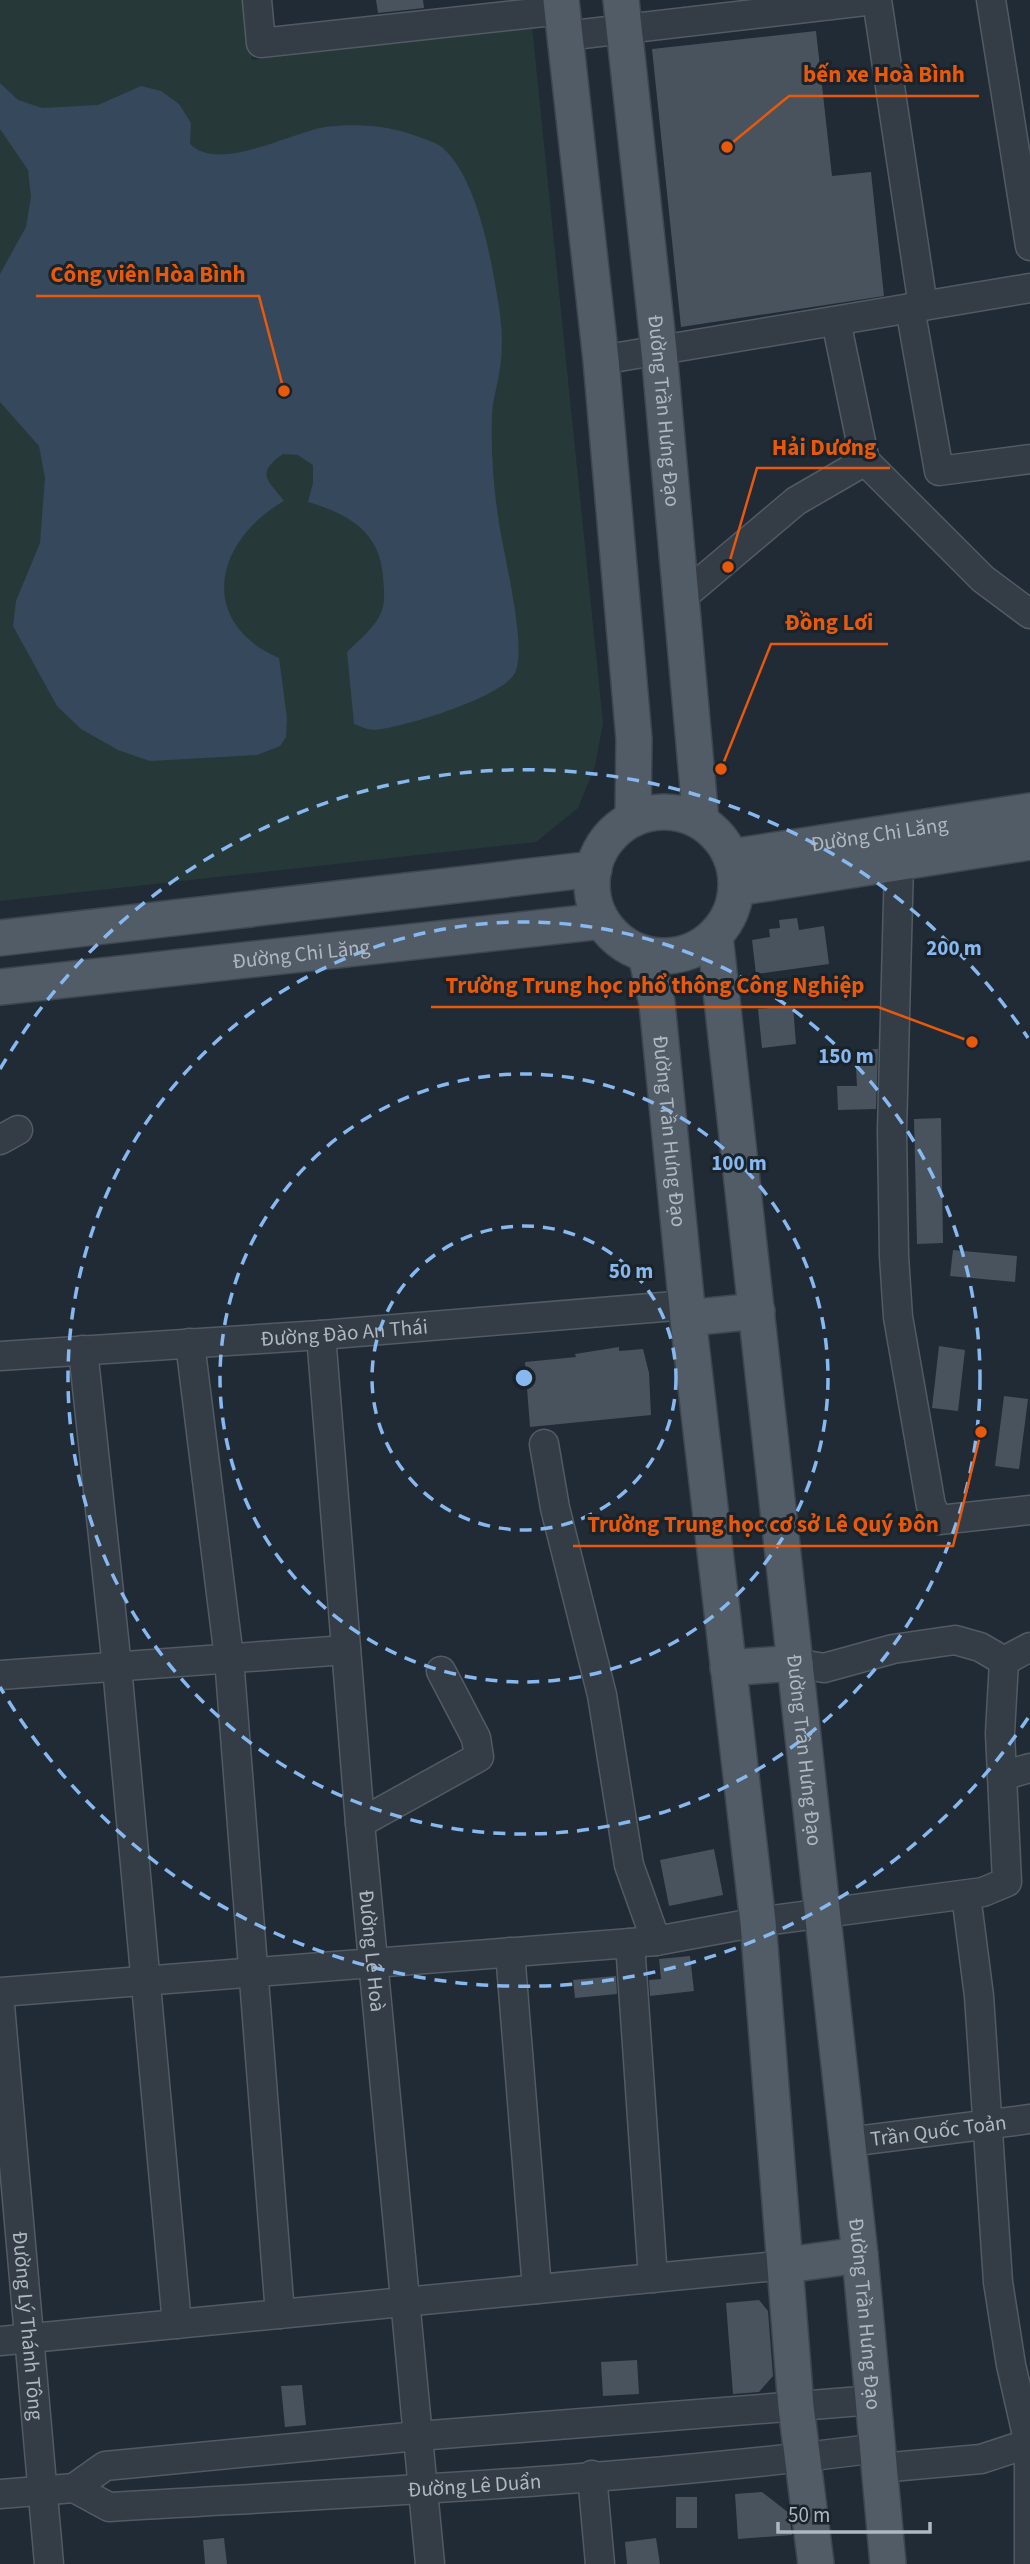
<svg xmlns="http://www.w3.org/2000/svg" width="1030" height="2564" font-family="'Source Sans 3',sans-serif">
<style>
.green{fill:#263938}
.water{fill:#36485b}
.building{fill:#48535e}
.lines{fill:none;stroke-linecap:round;stroke-linejoin:round}
.minor-casing{stroke:#525b63;stroke-width:31}
.major-casing{stroke:#3e464f;stroke-width:38}
.minor{stroke:#343d46;stroke-width:28}
.major{stroke:#525c66;stroke-width:35}
.ring{fill:none;stroke:#87b8ef;stroke-width:3.5;stroke-dasharray:12 9}
.labels{text-anchor:middle;stroke-width:6;stroke-linejoin:round;paint-order:stroke}
.street-label{font-size:21px;fill:#afb8c2;stroke:#1a222a}
.centre{fill:#87b8ef;stroke:#1a222a;stroke-width:3.5}
.ring-label{font-size:21px;text-anchor:middle;font-weight:bold;fill:#87b8ef;stroke:#1a222a;stroke-width:6;stroke-linejoin:round;paint-order:stroke}
.leader{fill:none;stroke:#e8590c;stroke-width:2.5}
.callout-dot{fill:#e8590c;stroke:#1a222a;stroke-width:2.5}
.callout-label{font-size:23px;text-anchor:middle;font-weight:bold;fill:#e8590c;stroke:#1a222a;stroke-width:6;stroke-linejoin:round;paint-order:stroke}
</style>
<rect width="100%" height="100%" fill="#212b35"/>
<polygon class="green" points="0,0 245,0 252,60 532,27 603,723 595,766 578,808 536,842 0,901"/>
<path class="water" d="M0 83 18 100 42 108 98 105 141 86 161 91 179 104 191 123 190 144C219 173 289 133 325 127 356 123 390 125 419 137 427 140 437 143 443 148 476 178 490 252 497 295 502 322 504 347 499 374 497 388 492 402 492 416 491 449 493 484 498 516 502 550 528 646 515 673 502 698 402 728 374 730 368 730 360 726 354 724L347 652C358 641 373 629 380 615 386 603 384 590 383 577 380 531 348 514 308 502L313 483V465L298 455 283 454C254 474 269 481 284 501 215 540 196 622 279 658L287 718 286 737 280 746 257 755 150 761 118 750 81 729 57 706 13 626 16 601 40 543 45 478 39 446 0 402V274L26 227 31 197 28 170 0 129Z"/>
<g class="building">
<polygon points="376,0 423,0 424,8 378,13"/>
<polygon points="816,31 832,176 871,172 884,296 681,327 652,49"/>
<polygon points="797,918 799,930 824,926 829,964 756,974 752,940 770,937 769,929 780,928 779,920"/>
<polygon points="793,1006 796,1044 762,1048 758,1009"/>
<polygon points="878,1049 876,1109 838,1110 837,1086 857,1086 855,1050"/>
<polygon points="941,1118 943,1243 917,1244 914,1119"/>
<polygon points="953,1250 1017,1256 1015,1282 950,1276"/>
<polygon points="939,1346 965,1350 958,1411 932,1408"/>
<polygon points="619,1347 619,1351 643,1349 649,1373 651,1415 530,1427 525,1362 576,1357 575,1354"/>
<polygon points="1004,1396 1028,1399 1019,1469 995,1466"/>
<polygon points="714,1849 723,1895 669,1906 660,1860"/>
<polygon points="690,1956 694,1991 650,1996 649,1980 661,1979 659,1959"/>
<polygon points="616,1976 617,1994 575,1998 573,1980"/>
<polygon points="759,2300 768,2311 773,2376 759,2392 733,2394 726,2303"/>
<polygon points="637,2360 639,2394 603,2396 601,2362"/>
<polygon points="302,2385 306,2425 285,2427 281,2386"/>
<polygon points="762,2492 789,2513 792,2535 738,2539 735,2494"/>
<rect x="676" y="2497" width="21" height="31"/>
<polygon points="224,2538 227,2564 205,2564 203,2540"/>
<polygon points="656,2538 660,2564 627,2564 625,2542"/>
</g>
<g class="lines">
<defs>
<g id="minor">
<polyline points="257,0 261,43 562,10"/>
<polyline points="877,0 923,306"/>
<polyline points="991,0 1030,246"/>
<polyline points="565,36 874,0"/>
<polyline points="910,308 939,471 1030,459"/>
<polyline points="836,321 865,461 983,579 1030,614"/>
<polyline points="601,360 1030,288"/>
<polyline points="680,599 796,501 865,461"/>
<polyline points="899,863 892,1131 894,1256 898,1317 931,1506 939,1520 1030,1510"/>
<polyline points="0,1140 18,1130"/>
<path id="s1" d="M321 1335 360 1823 430 2564"/>
<polyline points="190,1343 229,1658 280,2314"/>
<polyline points="83,1350 117,1667 177,2324"/>
<path id="s2" d="M0 1356 321 1335 687 1305"/>
<polyline points="544,1444 555,1508 602,1695 629,1865 656,1941"/>
<polyline points="795,1663 824,1668 893,1649 955,1640 980,1647 1004,1661"/>
<polyline points="0,1675 346,1650"/>
<polyline points="1002,1776 1030,1768"/>
<polyline points="360,1823 479,1757 476,1738 441,1671"/>
<polyline points="966,1895 979,1996 998,2282 1011,2365 1029,2444 1029,2564"/>
<polyline points="630,1943 653,2278"/>
<polyline points="510,1952 537,2289"/>
<polyline points="0,1992 656,1941 758,1922 983,1892 1007,1882 1000,1733 1004,1661 1030,1647"/>
<path id="s3" d="M0 2005 49 2564"/>
<path id="s4" d="M848 2142 1030 2119"/>
<polyline points="0,2341 787,2265"/>
<polyline points="880,2468 981,2459 1030,2443"/>
<polyline points="592,2475 600,2564"/>
<path id="s5" d="M74 2488 109 2507C365 2492 624 2481 878 2448"/>
<polyline points="0,2494 74,2488 105,2466 418,2436 874,2400"/>
</g>
<g id="major">
<polyline points="561,0 601,360 634,739 633,819"/>
<path id="s6" d="M621 0 659 351 701 822"/>
<circle cx="664" cy="884" r="72"/>
<path id="s7" d="M731 857 1030 811"/>
<polyline points="736,888 1030,842"/>
<path id="s8" d="M715 936 860 2255 888 2564"/>
<polyline points="0,938 594,869"/>
<path id="s9" d="M646 955 657 1003 688 1318 758 1922 796 2407 816 2564"/>
<path id="s10" d="M0 987 602 921"/>
<polyline points="688,1318 757,1311"/>
<polyline points="728,1668 795,1663"/>
<polyline points="787,2265 860,2255"/>
</g>
</defs>
<use href="#minor" class="minor-casing"/>
<use href="#major" class="major-casing"/>
<use href="#minor" class="minor"/>
<use href="#major" class="major"/>
</g>
<g class="ring">
<circle cx="524" cy="1378" r="152"/>
<circle cx="524" cy="1378" r="304"/>
<circle cx="524" cy="1378" r="456"/>
<path d="M1028 1718A608 608 0 0 1 0 1687M0 1069A608 608 0 0 1 1028 1038"/>
</g>
<g class="labels">
<g class="street-label">
<text dy="7" stroke="none"><textPath href="#s6" startOffset="413">Đường Trần Hưng Đạo</textPath></text>
<text dy="7" stroke="none"><textPath href="#s7" startOffset="150">Đường Chi Lăng</textPath></text>
<text dy="7" stroke="none"><textPath href="#s10" startOffset="303">Đường Chi Lăng</textPath></text>
<text dy="7" stroke="none"><textPath href="#s9" startOffset="178">Đường Trần Hưng Đạo</textPath></text>
<text dy="7" stroke="none"><textPath href="#s2" startOffset="345">Đường Đào An Thái</textPath></text>
<text dy="7" stroke="none"><textPath href="#s8" startOffset="819">Đường Trần Hưng Đạo</textPath></text>
<text dy="7" stroke="none"><textPath href="#s1" startOffset="618">Đường Lê Hoà</textPath></text>
<text dy="7" stroke="none"><textPath href="#s4" startOffset="91">Trần Quốc Toản</textPath></text>
<text dy="7" stroke="none"><textPath href="#s8" startOffset="1386">Đường Trần Hưng Đạo</textPath></text>
<text dy="7" stroke="none"><textPath href="#s3" startOffset="322">Đường Lý Thánh Tông</textPath></text>
<text dy="7" stroke="none"><textPath href="#s5" startOffset="406">Đường Lê Duẩn</textPath></text>
</g>
</g>
<circle cx="524" cy="1378" r="10" class="centre"/>
<g class="ring-label">
<text x="954" y="955">200 m</text>
<text x="846" y="1063">150 m</text>
<text x="739" y="1170">100 m</text>
<text x="631" y="1278">50 m</text>
</g>
<path class="leader" d="M727 147L789 96H979M284 391L259 296H36M728 567L757 468H890M721 769L771 644H888M972 1042L878 1007H431M981 1432L953 1546H573"/>
<g class="callout-dot">
<circle cx="727" cy="147" r="7"/>
<circle cx="284" cy="391" r="7"/>
<circle cx="728" cy="567" r="7"/>
<circle cx="721" cy="769" r="7"/>
<circle cx="972" cy="1042" r="7"/>
<circle cx="981" cy="1432" r="7"/>
</g>
<g class="callout-label">
<text x="884" y="82">bến xe Hoà Bình</text>
<text x="148" y="282">Công viên Hòa Bình</text>
<text x="824" y="455">Hải Dương</text>
<text x="829" y="630">Đồng Lơi</text>
<text x="655" y="993">Trường Trung học phổ thông Công Nghiệp</text>
<text x="763" y="1532">Trường Trung học cơ sở Lê Quý Đôn</text>
</g>
<path d="M778 2522v10h152v-10" fill="none" stroke="#afb8c2" stroke-width="3.5"/>
<text x="788" y="2522" font-size="21" fill="#afb8c2" stroke="#1a222a" stroke-width="5" paint-order="stroke">50 m</text>
</svg>
